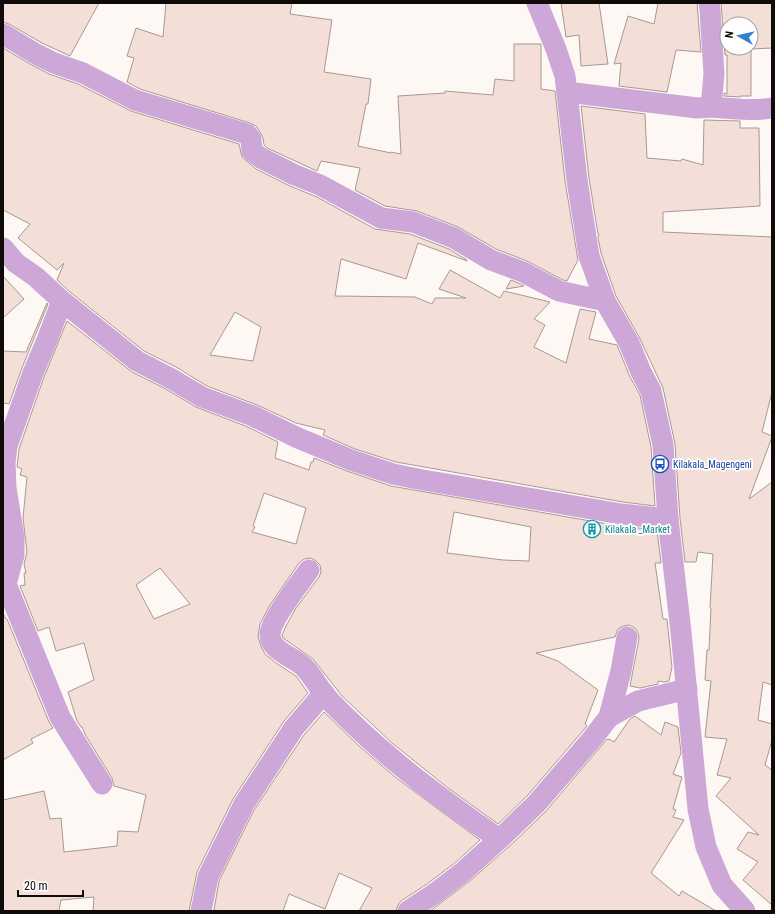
<svg xmlns="http://www.w3.org/2000/svg" width="775" height="914" font-family="'Roboto Condensed',sans-serif">
<style>
.building{fill:#f3dfd8;stroke:#a89893;fill-rule:evenodd}
.lines{fill:none;stroke-linecap:round;stroke-linejoin:round}
.minor{stroke:#cda7d8;stroke-width:21}
.labels{text-anchor:middle;stroke-width:3.5;stroke-linejoin:round;paint-order:stroke}
.transit-label{font-size:10px;fill:#164399;stroke:#fff;text-anchor:start}
.culture-label{font-size:10px;fill:#0d838f;stroke:#fff;text-anchor:start}
</style>
<rect width="100%" height="100%" fill="#fef8f5"/>
<g class="building">
<polygon points="3,3 99,3 70,56 42,43 9,24 3,22"/>
<polygon points="166,3 292,3 290,14 332,20 324,72 371,79 368,104 366,104 358,146 391,153 391,152 401,154 398,96 445,93 445,91 493,95 495,79 514,81 514,44 541,44 541,89 555,91 565,181 578,260 567,281 563,280 527,261 496,249 458,227 417,211 385,206 355,190 360,168 321,161 317,171 267,148 264,145 263,138 260,132 256,126 250,123 140,89 127,82 134,58 127,56 136,28 163,37"/>
<polygon points="561,3 599,3 608,64 581,66 579,35 566,37"/>
<polygon points="658,3 697,3 701,52 676,50 667,92 619,86 621,63 614,64 628,16 654,24"/>
<path d="M721 3H772V48L751 49V96H740V97L724 96V93L727 94V55H725ZM727 24H751V48H727Z"/>
<path d="M3 48 30 64 49 74 78 84 131 111 239 144 242 157 256 169 290 186 317 197 375 229 410 234 449 249 467 260V261L418 243 406 279 341 259 335 296 415 297 432 304 435 298H466L439 289 450 270 500 298 504 291 550 302 534 319 545 325 534 347 566 363 580 309 596 312 589 339 617 345 630 377 640 395 651 447 655 506 623 502 396 462 355 449 323 435 325 430 296 423 257 405 207 386 176 367 144 351 70 292 57 280 64 263 57 270 18 238 30 224 3 210ZM235 312 261 327 253 361 210 355Z"/>
<polygon points="581,106 645,114 647,158 681,161 682,159 703,165 704,120 740,121 740,128 759,128 760,206 663,212 663,232 772,237 772,392 762,432 772,436 772,437 749,499 772,482 772,685 763,682 758,720 772,724 772,740 765,765 772,770 772,905 743,880 758,862 737,849 748,832 759,835 716,796 731,778 717,775 727,739 705,737 711,681 705,680 707,650 709,650 711,608 710,608 713,554 698,552 696,562 685,562 680,518 675,444 663,388 639,337 616,296 601,253 598,238 599,234 598,234 589,178"/>
<polygon points="3,276 24,299 3,318"/>
<polygon points="511,280 518,283 524,286 506,289"/>
<polygon points="47,303 48,304 22,368 9,404 3,403 3,351 26,352"/>
<path d="M67 321 132 372 164 388 196 407 248 427 278 442 275 458 309 470 311 462H313L314 458 347 471 391 486 619 526 657 530 661 563H655L663 619H667L672 667 669 681 664 682 658 681V684L640 688 630 686 639 639 638 633 635 628 629 625 623 626 618 629 615 637 536 653 558 661 598 690 585 724 587 726 528 795 498 824 448 788 392 743 342 696 313 659 283 638 282 635 286 626 296 608 319 577 321 572 320 565 316 561 311 558 304 559 299 563 270 605 260 624 258 637 261 646 265 654 276 663 296 676 308 693 284 721 233 799 197 872 189 911H93L94 897 61 900 59 911H3V800L44 791 50 819 61 818 64 852 117 846 118 831 138 832 146 795 114 786 112 778 86 736 82 727H81L77 721 68 692 94 680 84 643 56 651 49 627 38 631 20 586 25 585 24 573H26L24 564 27 552 23 518 27 477 20 475 22 469 17 467 19 449 44 377ZM264 493 306 508 296 544 252 532 255 527 253 526ZM454 512 531 527 529 561 503 560 447 553ZM160 568 190 604 154 619 136 585Z"/>
<polygon points="3,613 6,619 7,619 49,722 53,728 31,739 33,743 3,760"/>
<polygon points="324,712 359,746 395,777 480,840 456,862 427,884 401,901 398,905 396,911 359,911 372,888 339,873 325,909 289,894 283,911 221,911 214,910 219,881 254,810 304,735"/>
<polygon points="635,716 661,735 665,722 678,727 681,753 673,774 682,777 673,809 676,810 673,817 684,820 651,873 679,896 682,891 716,911 430,911 471,880 514,842 546,811 607,739 608,740 609,739 614,742 630,719"/>
</g>
<g class="lines">
<g class="minor">
<polyline points="537,3 556,49 565,76 577,180 589,256 605,301 629,343 641,372 651,391 663,445 668,519 681,632 698,809 706,847 722,885 745,911"/>
<path d="M709 3 710 10 714 74 712 96 713 107C733 109 753 111 772 108"/>
<polyline points="3,34 36,54 54,63 83,73 135,100 247,134 251,139 252,151 261,158 295,175 320,185 381,218 413,222 454,238 491,260 523,272 559,291 605,301"/>
<polyline points="567,92 697,108 713,107"/>
<polyline points="3,248 16,263 36,277 62,301 137,361 170,378 202,397 253,416 298,438 351,460 393,474 423,480 621,514 668,519"/>
<path d="M309 570C300 583 270 620 270 635 270 651 294 657 304 667 312 675 317 685 324 694 331 703 341 712 349 720 395 765 447 803 499 839"/>
<polyline points="6,584 60,717 102,784"/>
<polyline points="3,586 6,584 14,555 14,537 6,488 5,463 7,446 33,373 47,340 62,301"/>
<polyline points="609,717 638,701 687,689"/>
<polyline points="201,911 208,877 244,804 294,728 324,693"/>
<polyline points="408,911 434,894 464,871 506,833 537,803 592,739 609,717 621,671 627,637"/>
</g>
</g>
<defs>
<symbol id="bus-ring" viewBox="-11 -11 22 22"><circle r="9.5" fill="#fff" stroke="#1a4fb4" stroke-width="1.5"/><path d="M-5-6H5V4H4V6H2V4H-2V6H-4V4H-5ZM-3.5-4V0h7V-4ZM-3.5 1.2v1.5H-2V1.2ZM2 1.2v1.5H3.5V1.2Z" fill="#1a4fb4"/></symbol>
<symbol id="building-ring" viewBox="-11 -11 22 22"><circle r="9.5" fill="#fff" stroke="#0f9aa8" stroke-width="1.5"/><path d="M-4-6H4V6H1V3H-1V6H-4ZM-2.5-4.3h1.7v1.8h-1.7ZM.8-4.3h1.7v1.8H.8ZM-2.5-1h1.7V.8h-1.7ZM.8-1h1.7V.8H.8Z" fill="#0f9aa8"/></symbol>
</defs>
<g fill-rule="evenodd">
<use href="#bus-ring" x="650" y="454" width="20" height="20"/>
<use href="#building-ring" x="582" y="519" width="20" height="20"/>
</g>
<g class="labels">
<g class="transit-label">
<text x="673" y="468">Kilakala_Magengeni</text>
</g>
<g class="culture-label">
<text x="605" y="533">Kilakala _Market</text>
</g>
</g>
<rect width="775" height="914" fill="none" stroke="#100a09" stroke-width="8"/>
<g transform="translate(739 36) rotate(278)"><circle r="19" fill="#ffffff" stroke="#9f9d9d"/>
<path d="M0-3L7 15L0 10L-7 15Z" fill="#317fcf"/>
<text y="-6" font-size="11" font-weight="bold" text-anchor="middle" fill="#100a09">N</text>
</g>
<path d="M18 890v6h65v-6" fill="none" stroke="#100a09" stroke-width="2"/>
<text x="24" y="890" font-size="12" fill="#100a09" stroke="#ffffff" stroke-width="3" paint-order="stroke">20 m</text>
</svg>
